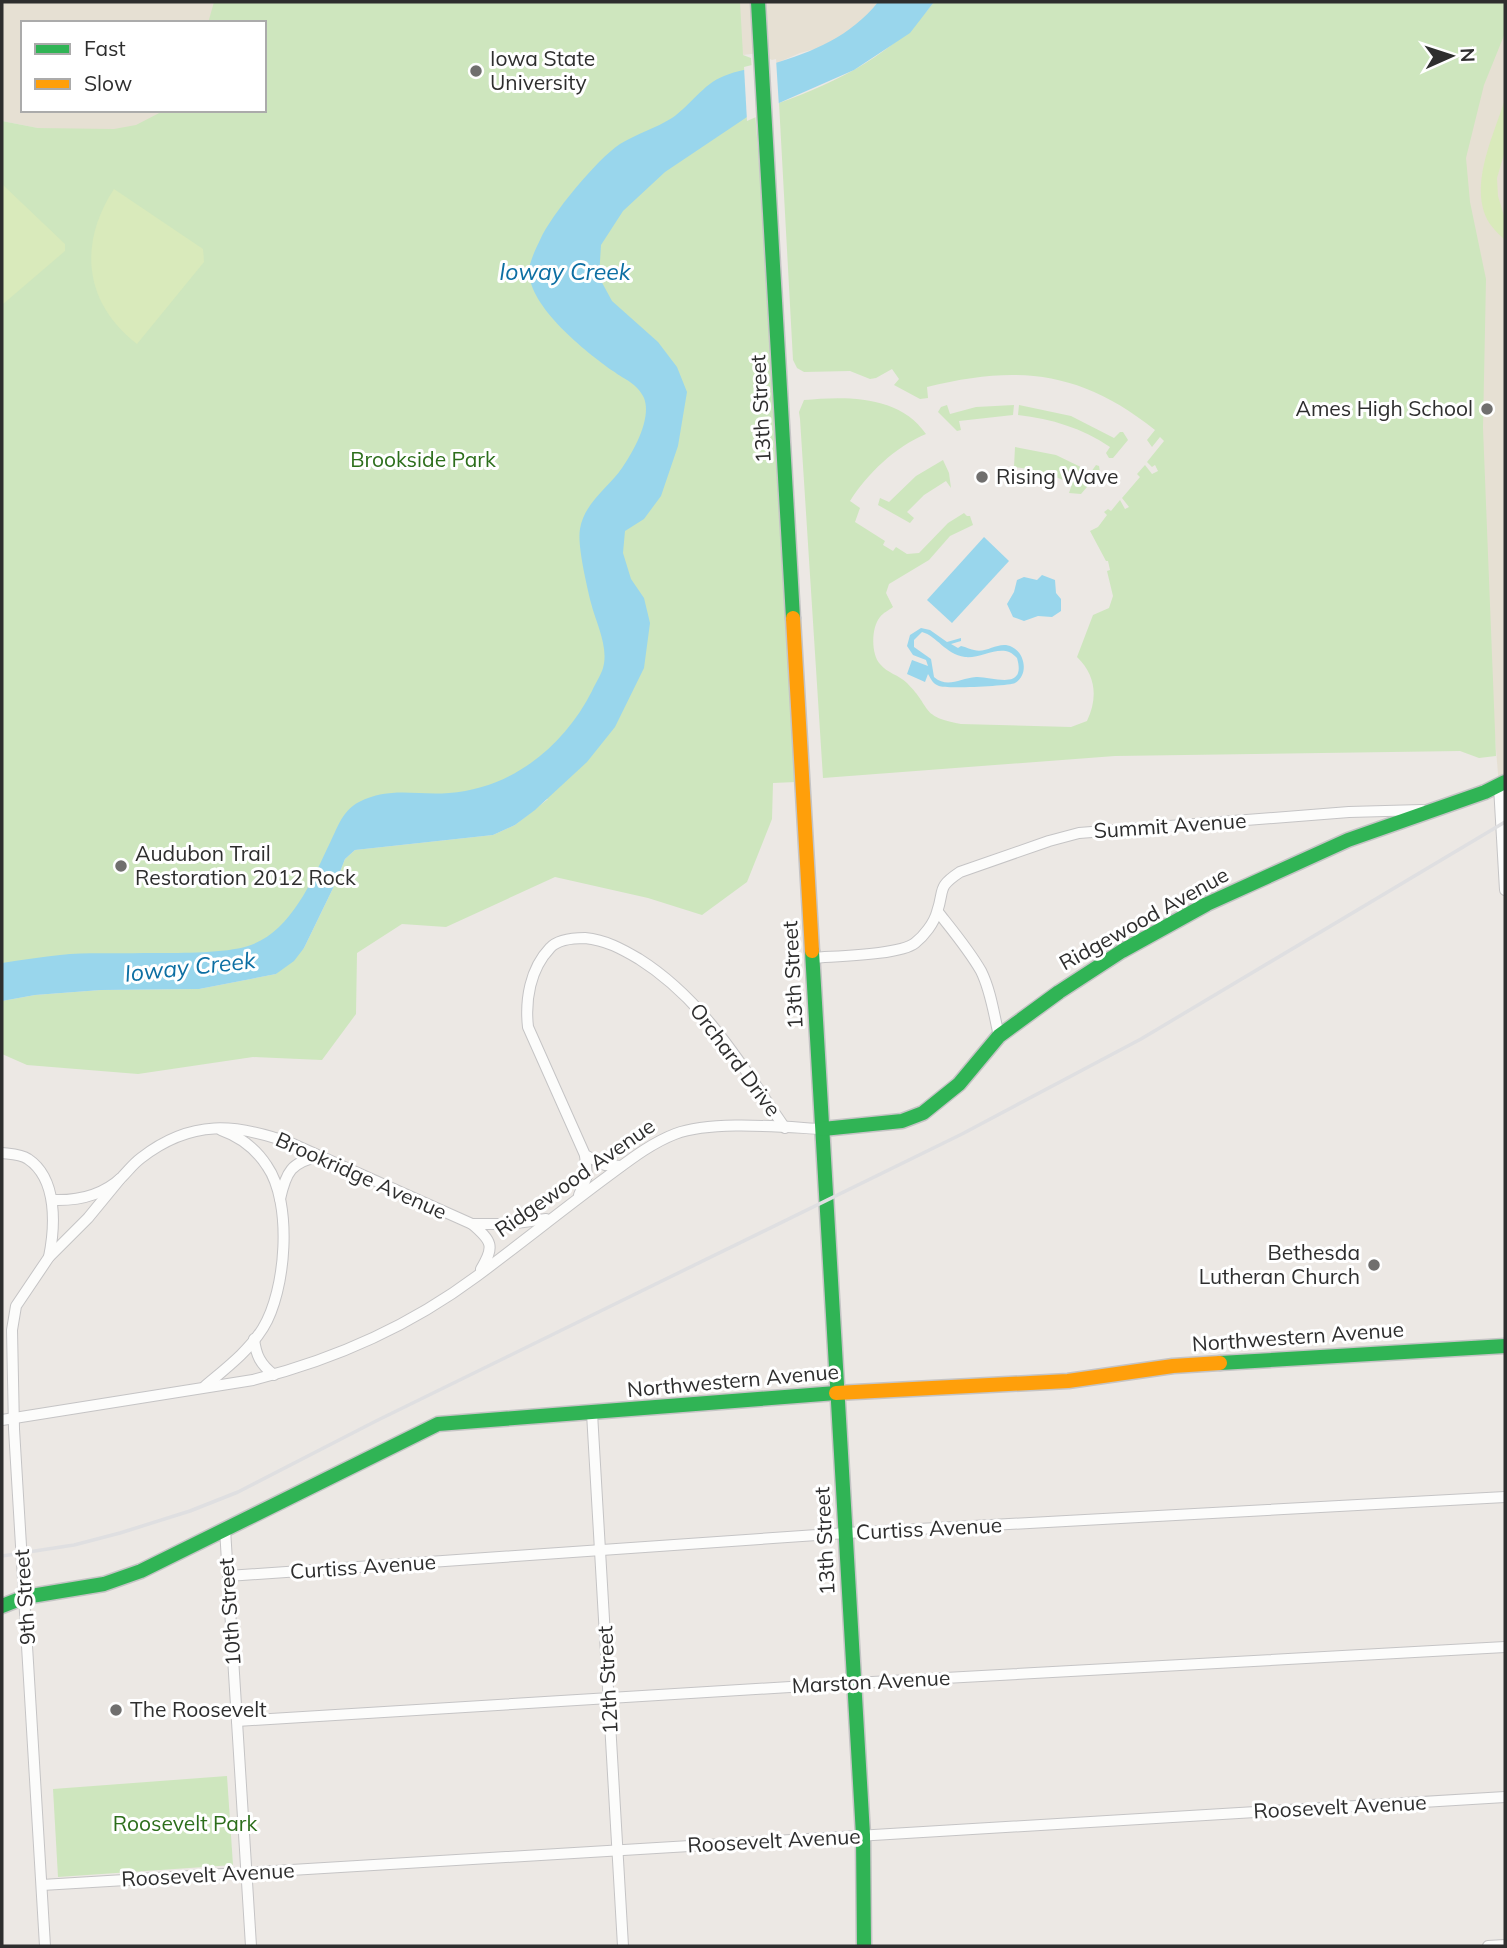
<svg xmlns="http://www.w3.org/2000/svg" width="1507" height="1948" font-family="Mulish,sans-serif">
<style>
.education{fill:#e6e0d3}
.green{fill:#cee6be}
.pitch{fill:#d9eabb}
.water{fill:#99d6ec;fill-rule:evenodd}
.pier{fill:#ece8e4}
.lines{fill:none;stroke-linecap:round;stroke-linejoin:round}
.street-casing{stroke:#c5c4c5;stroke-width:12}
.fast-casing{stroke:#c5c4c5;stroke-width:17}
.slow-casing{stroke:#c5c4c5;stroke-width:17}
.street{stroke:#fcfcfb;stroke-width:10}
.fast{stroke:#30b455;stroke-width:14}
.slow{stroke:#ff9f0a;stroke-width:14}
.rail{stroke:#dfdfe1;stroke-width:3.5}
.poi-dot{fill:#706f6e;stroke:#fff;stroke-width:2.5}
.labels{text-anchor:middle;stroke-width:6;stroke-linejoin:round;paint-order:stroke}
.poi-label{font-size:21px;fill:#2e2e2e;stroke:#fff;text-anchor:start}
.street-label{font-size:21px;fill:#2e2e2e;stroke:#fff}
.park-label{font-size:21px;fill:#2c6e1b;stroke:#fff}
.water-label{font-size:23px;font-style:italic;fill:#0d6fa3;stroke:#fff}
</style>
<rect width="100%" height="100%" fill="#ece8e4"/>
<g class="education">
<polygon points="2,2 878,2 859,25 823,47 800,53 777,63 760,53 264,110 264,23 23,23 23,110 193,110 175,135 38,128 2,121"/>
<polygon points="1505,2 1505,782 1499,786 1440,62"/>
</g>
<g class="green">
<polygon points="214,2 740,2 743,55 751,58 777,403 796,782 773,783 772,819 747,882 702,915 648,898 555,877 446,927 402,924 357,953 356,1014 322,1060 253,1057 138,1074 27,1065 2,1054 2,1001 35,995 101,990 199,989 276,974 304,948 336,882 345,859 355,850 493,835 515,825 548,799 356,827 280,956 2,985 2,121 38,128 114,129 136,125 165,110 264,110 264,23 208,23"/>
<path d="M934 2H1505V33L1484 85 1466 158 1470 202 1486 279 1483 428 1496 756 1479 758 1460 751 1115 756 823 778 800 419 799 412 804 400C845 396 900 395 926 434 895 447 868 473 850 501L860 508 855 522 885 541 883 545 893 551 896 547 907 554 919 553 948 523 964 513 967 516H970L973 525 950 536 929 560 889 584 886 593 893 607C889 610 883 613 880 617 871 628 871 654 880 664 887 673 899 675 907 683 933 709 919 716 961 724L1071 727 1087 721C1098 698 1096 675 1077 657L1093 615 1109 608 1113 596 1107 571 1110 570 1108 561H1106L1090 531 1098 527 1107 515 1104 512 1108 509 1111 511 1120 500 1125 509 1129 507 1122 498 1140 477 1137 474 1145 465 1152 474 1158 471 1155 465 1152 467 1147 462 1164 441 1160 437 1152 447 1147 440 1155 430C1080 370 1017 365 927 387L928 398 920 399 894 385 899 379 892 369 876 378 870 379 850 371 804 372 797 368 793 360 779 103C838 82 896 53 934 2Z"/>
<polygon points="947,405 950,414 976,407 1014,405 1013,415 959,421 961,430 957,431 938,412 941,407"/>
<path d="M1019 405 1071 416 1114 438 1120 432H1123L1128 440 1113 458H1109L1106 453 1110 447C1082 428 1052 419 1018 415Z"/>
<path d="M1015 447 1056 455 1091 472 1096 465 1099 466 1100 472 1081 494 1069 493 1072 484C1053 475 1035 469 1014 467Z"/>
<polygon points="943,460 949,473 951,488 946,481 924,495 907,512 914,518 910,523 878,505 880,498 889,502 916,476"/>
<polygon points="227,1776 233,1865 58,1877 53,1789"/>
</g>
<g class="pitch">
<path d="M1505 99V151L1497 178 1498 196 1505 219V240C1500 235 1494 230 1490 224 1467 188 1494 135 1505 99Z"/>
<polygon points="2,184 65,244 65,251 2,305"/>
<path d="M114 189 203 249 204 262 137 344C84 303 78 244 114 189Z"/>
</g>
<g class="water">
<path d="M878 2H934L910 33 854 70 747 117 665 172 623 211 601 245 599 277 612 301 658 342 677 367 687 392 678 446 661 496 644 519 625 531 623 553 631 579 644 598 650 623 644 668 615 727 587 762 535 810 515 825 493 835 355 850 345 859 336 882 304 948 294 961 276 974 199 989 101 990 35 995 2 1001V963C21 960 40 957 60 955 87 952 116 954 143 953 170 953 228 954 251 945 290 931 311 883 327 849 336 832 341 811 359 802 391 786 417 796 449 793 513 788 564 746 592 691 595 684 601 675 603 668 609 647 596 623 591 603 587 586 577 545 580 529 584 503 609 487 622 468 634 451 652 418 644 398 637 383 625 380 613 371 586 352 529 307 529 271 529 263 536 248 540 240 551 215 597 159 620 144 636 134 656 128 672 118 690 106 703 84 724 76 739 70 756 68 772 64 813 52 851 36 878 2Z"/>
<polygon points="984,537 1009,561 952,623 927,600"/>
<polygon points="1042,575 1055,580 1056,593 1061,599 1061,611 1052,617 1038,616 1024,621 1013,617 1007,604 1014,592 1017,580 1024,577 1037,580"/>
<path d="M921 628 930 630 947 642 961 638V641L951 644 958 648 961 646C966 647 972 650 974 650 987 654 999 640 1012 647 1025 653 1029 675 1015 683 1010 686 945 689 939 686 933 684 931 679 928 674L925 682 907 674 912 660 928 666 926 660 913 655 907 646 910 635ZM922 632C937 636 945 654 965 657 983 659 1003 641 1017 658 1027 692 991 676 976 677 960 678 948 689 934 677L931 659 914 647V640Z"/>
</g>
<polygon class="pier" points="776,59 779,107 747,121 744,67"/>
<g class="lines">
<defs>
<g id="street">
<polyline points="1499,786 1505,890"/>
<path d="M938 912C953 931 969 950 981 971 991 991 994 1015 999 1036"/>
<path d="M813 958C835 956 900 955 915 943 924 936 934 923 937 912 945 889 936 888 960 872L1049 841 1079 833 1349 812 1422 810"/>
<path d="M2 1153C10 1154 21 1154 28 1159 58 1179 55 1227 49 1257"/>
<path d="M621 1166 605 1165 585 1155 528 1027C525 1000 530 969 550 948 558 939 573 938 585 938 606 940 622 949 639 959 704 1000 742 1066 785 1128"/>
<polyline points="579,1195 587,1176 585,1155"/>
<path d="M280 1199C286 1172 291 1162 320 1156"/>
<path d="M52 1200C78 1201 102 1196 122 1177 128 1171 133 1164 141 1158 191 1119 236 1123 293 1144L472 1224H509L546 1219"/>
<path d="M472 1224C492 1241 495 1246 481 1269"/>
<path d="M254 1339C256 1355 260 1364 274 1375"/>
<path d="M205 1386C225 1369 249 1351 263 1328 286 1291 293 1203 267 1166 256 1149 241 1137 221 1130"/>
<polyline points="592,1413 623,1946"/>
<path d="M2 1420 253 1380C333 1360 410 1326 477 1276 520 1244 561 1211 604 1179 626 1163 649 1144 675 1134 712 1120 782 1127 823 1129"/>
<polyline points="225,1529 251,1946"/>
<polyline points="228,1576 846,1533 1505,1497"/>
<polyline points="237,1721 854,1683 1505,1647"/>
<polyline points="42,1885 1505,1797"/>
<polyline points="45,1946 14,1429 12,1330 16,1306 49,1257 88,1218 120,1179"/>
<polyline points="1488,1946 1505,1945"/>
</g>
<g id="fast">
<polyline points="758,2 793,618"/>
<polyline points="812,951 863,1835 864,1946"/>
<polyline points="823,1129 902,1121 923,1113 959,1084 999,1036 1059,992 1122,951 1207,904 1348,840 1485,792 1505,782"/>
<polyline points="1220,1363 1505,1346"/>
<polyline points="2,1606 25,1597 104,1584 141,1571 438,1424 836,1393"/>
</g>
<g id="slow">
<polyline points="793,618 812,951"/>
<polyline points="836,1393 1068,1381 1173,1366 1220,1363"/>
</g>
</defs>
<use href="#street" class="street-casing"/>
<use href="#fast" class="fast-casing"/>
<use href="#slow" class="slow-casing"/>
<use href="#street" class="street"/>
<use href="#fast" class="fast"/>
<use href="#slow" class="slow"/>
<polyline class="rail" points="2,1556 74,1545 120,1533 190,1511 238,1492 376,1421 962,1134 1141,1039 1505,822"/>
</g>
<g class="poi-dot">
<circle cx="476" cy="71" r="7"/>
<circle cx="1487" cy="409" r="7"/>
<circle cx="982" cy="477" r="7"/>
<circle cx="121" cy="866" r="7"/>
<circle cx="1374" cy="1265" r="7"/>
<circle cx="116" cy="1710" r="7"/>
</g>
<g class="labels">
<g class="poi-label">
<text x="490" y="66">Iowa State<tspan x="490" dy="24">University</tspan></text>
<text x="1473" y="416" text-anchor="end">Ames High School</text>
<text x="996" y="484">Rising Wave</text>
<text x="135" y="861">Audubon Trail<tspan x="135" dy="24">Restoration 2012 Rock</tspan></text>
<text x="1360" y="1260" text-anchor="end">Bethesda<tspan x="1360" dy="24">Lutheran Church</tspan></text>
<text x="130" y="1717">The Roosevelt</text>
</g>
<g class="street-label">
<text transform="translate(761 409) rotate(-93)" y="7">13th Street</text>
<text transform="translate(1170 826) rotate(-4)" y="7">Summit Avenue</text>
<text transform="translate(1144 919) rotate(-29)" y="7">Ridgewood Avenue</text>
<text transform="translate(793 975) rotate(-93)" y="7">13th Street</text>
<text transform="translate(735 1060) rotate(53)" y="7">Orchard Drive</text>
<text transform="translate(361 1176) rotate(24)" y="7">Brookridge Avenue</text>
<text transform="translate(575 1178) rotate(-35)" y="7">Ridgewood Avenue</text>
<text transform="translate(1298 1337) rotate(-4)" y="7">Northwestern Avenue</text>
<text transform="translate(733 1381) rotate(-5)" y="7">Northwestern Avenue</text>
<text transform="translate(929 1529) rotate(-3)" y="7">Curtiss Avenue</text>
<text transform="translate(825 1541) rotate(-93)" y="7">13th Street</text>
<text transform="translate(363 1567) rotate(-4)" y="7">Curtiss Avenue</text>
<text transform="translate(25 1597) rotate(-94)" y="7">9th Street</text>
<text transform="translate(230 1612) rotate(-94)" y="7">10th Street</text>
<text transform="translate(608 1680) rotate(-93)" y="7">12th Street</text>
<text transform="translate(871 1682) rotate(-3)" y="7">Marston Avenue</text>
<text transform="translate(1340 1807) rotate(-3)" y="7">Roosevelt Avenue</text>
<text transform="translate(774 1841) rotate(-3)" y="7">Roosevelt Avenue</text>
<text transform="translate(208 1875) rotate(-3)" y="7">Roosevelt Avenue</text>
</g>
<g class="park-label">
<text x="423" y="467">Brookside Park</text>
<text x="185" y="1831">Roosevelt Park</text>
</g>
<g class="water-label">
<text x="565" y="280">Ioway Creek</text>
<text transform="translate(190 967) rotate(-6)" y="8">Ioway Creek</text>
</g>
</g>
<rect width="1507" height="1948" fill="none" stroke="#2e2e2e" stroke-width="7"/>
<rect x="21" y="21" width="245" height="91" fill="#ffffff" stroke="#ababab" stroke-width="2"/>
<rect x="35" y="44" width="35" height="10" fill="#30b455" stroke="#ababab" stroke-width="2"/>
<text x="84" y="56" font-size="21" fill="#2e2e2e">Fast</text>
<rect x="35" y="79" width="35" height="10" fill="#ff9f0a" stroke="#ababab" stroke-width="2"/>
<text x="84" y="91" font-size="21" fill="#2e2e2e">Slow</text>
<g transform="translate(1451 56) rotate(87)" stroke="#ffffff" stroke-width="5" paint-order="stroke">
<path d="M0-5L12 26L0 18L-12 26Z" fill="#2e2e2e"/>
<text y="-10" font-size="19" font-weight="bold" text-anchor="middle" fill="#2e2e2e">N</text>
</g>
</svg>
